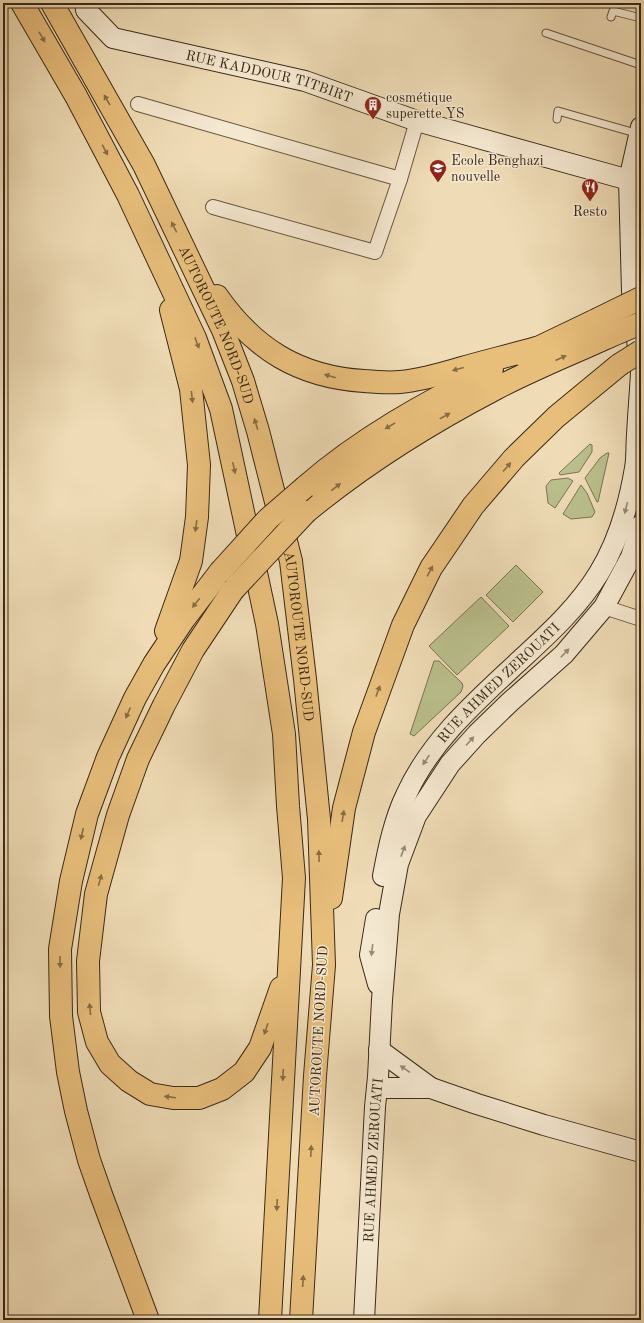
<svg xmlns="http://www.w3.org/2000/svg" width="644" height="1323" font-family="'Old Standard TT',serif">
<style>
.green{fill:#bac08d;stroke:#7a7552}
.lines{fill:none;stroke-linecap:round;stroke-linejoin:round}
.lane-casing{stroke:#67563f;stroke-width:9}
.street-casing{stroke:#67563f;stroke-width:16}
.secondary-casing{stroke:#3a2a17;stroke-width:22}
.highway-casing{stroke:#3a2a17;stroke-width:24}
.lane{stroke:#f5e8d0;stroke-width:7}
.street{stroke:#f5e8d0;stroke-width:14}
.secondary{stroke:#f5e8d0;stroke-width:20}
.highway{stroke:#e8be7b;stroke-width:22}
.highway-bridge-casing{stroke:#3a2a17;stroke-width:24;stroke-linecap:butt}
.highway-bridge{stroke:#e8be7b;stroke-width:22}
.oneway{fill:#886d44}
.oneway2{fill:#988974}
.labels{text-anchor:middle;stroke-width:3;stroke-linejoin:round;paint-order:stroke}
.street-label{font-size:14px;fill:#3a2a17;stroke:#f5e8d0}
.poi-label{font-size:14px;fill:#3a2a17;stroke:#f5e8d0;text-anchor:start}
</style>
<rect width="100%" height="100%" fill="#efdcb6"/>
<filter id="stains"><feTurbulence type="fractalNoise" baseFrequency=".005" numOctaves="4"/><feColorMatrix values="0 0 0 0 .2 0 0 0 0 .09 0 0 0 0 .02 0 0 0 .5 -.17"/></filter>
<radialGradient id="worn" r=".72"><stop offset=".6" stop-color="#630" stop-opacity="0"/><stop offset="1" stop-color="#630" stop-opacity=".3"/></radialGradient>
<g class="green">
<polygon points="590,444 592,445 592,452 579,472 560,475 559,473"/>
<polygon points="607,453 609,453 598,502 597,502 585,478 600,458"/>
<polygon points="568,478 573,481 555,508 548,503 546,486 551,480"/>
<polygon points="581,485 587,493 595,512 592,517 571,519 563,514"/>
<polygon points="516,565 543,592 513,622 486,595"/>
<polygon points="481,597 509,626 457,675 429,646"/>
<polygon points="434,661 439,661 462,683 463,686 461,692 414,736 410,734"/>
</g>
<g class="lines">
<defs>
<g id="lane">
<polyline points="611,17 613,11 641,18"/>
<polyline points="546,33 641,65"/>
<polyline points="557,119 558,111 639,134"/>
</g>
<g id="street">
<polyline points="138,104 400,179"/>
<polyline points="213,207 375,252 400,179 417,121"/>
<polyline points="604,607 641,619"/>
</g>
<g id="secondary">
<path id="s1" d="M85 3 86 10 113 38 305 81 417 121 629 180"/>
<polyline points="640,368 632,291 629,180 641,127"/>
<path id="s2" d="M383 876C388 849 394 820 406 795 430 742 474 703 516 664 546 636 577 609 599 573 618 542 629 504 635 468 637 458 636 446 637 435 638 414 640 393 641 372"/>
<polyline points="376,919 370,955 378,984"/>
<polyline points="379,1050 431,1088 477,1104 544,1125 641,1152"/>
<polyline points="377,1088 431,1088"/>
<path id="s3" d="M364 1320 375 1107 378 1077 382 1000 389 914 398 864 416 816 450 764 477 734 510 702 564 654 604 607 631 557 641 525"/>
</g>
<g id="highway">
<polyline points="22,3 76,96 128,195 195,338 221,409 267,624 284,734 288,806 294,878 270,1320"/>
<path id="s4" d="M52 3 144 165 223 330 243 381 258 431 291 561 305 679 319 819 324 965 315 1076 301 1320"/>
<path d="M217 296C254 349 299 377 364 381 375 382 388 383 400 382 421 380 442 374 462 368 487 361 511 355 536 348"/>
<polyline points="523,355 596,320"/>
<path d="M305 487C360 439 426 402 492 370"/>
<path d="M306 512C364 464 428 424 495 389 531 370 571 354 608 337"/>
<polyline points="233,590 193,650 164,705 138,759 118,815 96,894 88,961 89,1012 97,1042 110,1064 129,1081 150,1094 173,1098 199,1098 222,1089 244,1072 260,1048 281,988"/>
<polyline points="166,631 191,561 197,517 199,465 191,389 171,310"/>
<polyline points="331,898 344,808 364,732 403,625 431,568 473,506 514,458 556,417 619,365"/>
<polyline points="148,1320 102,1197 89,1160 76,1111 68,1072 61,1016 60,949 71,881 87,814 108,757 135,698 154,664 184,619 220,572"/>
</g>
</defs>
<use href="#lane" class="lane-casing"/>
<use href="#street" class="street-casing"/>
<use href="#secondary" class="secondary-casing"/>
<use href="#highway" class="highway-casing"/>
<use href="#lane" class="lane"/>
<use href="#street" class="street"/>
<use href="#secondary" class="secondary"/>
<use href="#highway" class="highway"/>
<defs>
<g id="highway-bridge">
<polyline points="596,320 641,298"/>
<polyline points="608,337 641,323"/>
<polyline points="619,365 641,351"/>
<polyline points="220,572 268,519 305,487"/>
<polyline points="233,590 306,512"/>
</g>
</defs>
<use href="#highway-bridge" class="highway-bridge-casing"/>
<use href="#highway-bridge" class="highway-bridge"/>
</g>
<defs><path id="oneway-solid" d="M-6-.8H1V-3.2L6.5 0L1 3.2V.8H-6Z"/></defs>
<g class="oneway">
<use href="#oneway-solid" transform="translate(42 37) rotate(60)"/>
<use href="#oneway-solid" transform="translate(107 100) rotate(-120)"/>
<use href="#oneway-solid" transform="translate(105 150) rotate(62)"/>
<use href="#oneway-solid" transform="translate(174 227) rotate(-116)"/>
<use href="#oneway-solid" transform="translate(197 343) rotate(69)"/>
<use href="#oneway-solid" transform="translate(561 358) rotate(-24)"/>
<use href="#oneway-solid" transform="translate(458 369) rotate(165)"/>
<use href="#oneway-solid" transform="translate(330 376) rotate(-164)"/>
<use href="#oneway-solid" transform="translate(192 397) rotate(84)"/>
<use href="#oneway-solid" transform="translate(445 416) rotate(-29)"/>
<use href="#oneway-solid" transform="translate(256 424) rotate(-107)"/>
<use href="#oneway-solid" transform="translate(390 426) rotate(149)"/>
<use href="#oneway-solid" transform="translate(507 467) rotate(-49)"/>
<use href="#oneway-solid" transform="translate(234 468) rotate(78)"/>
<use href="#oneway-solid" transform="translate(336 487) rotate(-38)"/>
<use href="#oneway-solid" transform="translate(196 526) rotate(98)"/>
<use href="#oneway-solid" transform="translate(430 571) rotate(-62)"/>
<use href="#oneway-solid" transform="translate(196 603) rotate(128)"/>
<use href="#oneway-solid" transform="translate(378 691) rotate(-70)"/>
<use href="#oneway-solid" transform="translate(128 713) rotate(114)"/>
<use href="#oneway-solid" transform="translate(343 816) rotate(-81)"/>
<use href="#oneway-solid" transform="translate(82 834) rotate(103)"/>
<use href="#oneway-solid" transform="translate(319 856) rotate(-91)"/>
<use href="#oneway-solid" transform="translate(100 880) rotate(-75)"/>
<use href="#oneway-solid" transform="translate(60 962) rotate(89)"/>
<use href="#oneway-solid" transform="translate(90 1009) rotate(-95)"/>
<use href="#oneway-solid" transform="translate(266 1029) rotate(109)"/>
<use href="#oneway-solid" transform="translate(283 1075) rotate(93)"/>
<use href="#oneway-solid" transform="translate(170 1097) rotate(-173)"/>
<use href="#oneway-solid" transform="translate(311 1151) rotate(-87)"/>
<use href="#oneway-solid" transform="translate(277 1205) rotate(93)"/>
<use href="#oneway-solid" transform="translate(303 1281) rotate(-87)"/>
</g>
<g class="oneway2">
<use href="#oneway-solid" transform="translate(626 508) rotate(104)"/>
<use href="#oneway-solid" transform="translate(565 653) rotate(-46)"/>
<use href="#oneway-solid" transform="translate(470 741) rotate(-48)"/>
<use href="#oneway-solid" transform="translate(426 760) rotate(124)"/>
<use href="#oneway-solid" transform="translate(403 851) rotate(-70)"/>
<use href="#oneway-solid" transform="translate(372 950) rotate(97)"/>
<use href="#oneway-solid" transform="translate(405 1069) rotate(-145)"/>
</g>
<defs>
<symbol id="building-pin" viewBox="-11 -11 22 30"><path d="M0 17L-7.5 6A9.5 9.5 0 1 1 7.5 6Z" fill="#8f2418" stroke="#f5e8d0"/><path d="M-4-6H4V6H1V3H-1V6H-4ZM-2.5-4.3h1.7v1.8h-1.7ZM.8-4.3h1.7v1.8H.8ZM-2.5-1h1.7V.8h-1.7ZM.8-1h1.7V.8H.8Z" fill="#fff"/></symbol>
<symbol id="school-pin" viewBox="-11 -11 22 30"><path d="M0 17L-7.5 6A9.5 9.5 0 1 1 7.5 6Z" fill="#8f2418" stroke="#f5e8d0"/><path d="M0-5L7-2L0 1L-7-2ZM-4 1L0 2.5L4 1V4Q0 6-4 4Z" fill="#fff"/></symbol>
<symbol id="restaurant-pin" viewBox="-11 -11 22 30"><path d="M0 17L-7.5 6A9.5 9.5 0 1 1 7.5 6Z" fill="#8f2418" stroke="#f5e8d0"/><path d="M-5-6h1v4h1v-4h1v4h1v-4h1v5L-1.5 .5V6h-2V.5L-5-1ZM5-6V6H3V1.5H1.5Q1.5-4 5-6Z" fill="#fff"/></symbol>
</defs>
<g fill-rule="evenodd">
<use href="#building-pin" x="363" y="95" width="20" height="27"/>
<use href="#school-pin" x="428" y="158" width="20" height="27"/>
<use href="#restaurant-pin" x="580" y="177" width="20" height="27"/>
</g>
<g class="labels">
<g class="street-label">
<text dy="5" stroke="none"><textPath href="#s1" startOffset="207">RUE KADDOUR TITBIRT</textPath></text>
<text dy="5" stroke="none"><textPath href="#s4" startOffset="362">AUTOROUTE NORD-SUD</textPath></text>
<text dy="5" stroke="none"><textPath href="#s4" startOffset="686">AUTOROUTE NORD-SUD</textPath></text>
<text dy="5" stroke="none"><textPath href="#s2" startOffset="231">RUE AHMED ZEROUATI</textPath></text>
<text transform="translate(318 1031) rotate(-87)" y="5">AUTOROUTE NORD-SUD</text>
<text dy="5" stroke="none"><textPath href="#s3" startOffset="160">RUE AHMED ZEROUATI</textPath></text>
</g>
<g class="poi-label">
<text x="386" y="102">cosmétique<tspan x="386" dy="16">superette YS</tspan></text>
<text x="451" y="165">Ecole Benghazi<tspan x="451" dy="16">nouvelle</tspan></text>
<text x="590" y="216" text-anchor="middle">Resto</text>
</g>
</g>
<rect width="644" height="1323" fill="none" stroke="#efdcb6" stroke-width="16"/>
<rect x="4" y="4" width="636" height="1315" fill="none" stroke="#3a2a17" stroke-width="2"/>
<rect x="8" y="8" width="628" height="1307" fill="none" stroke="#3a2a17"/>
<rect width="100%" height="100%" filter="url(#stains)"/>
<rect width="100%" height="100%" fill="url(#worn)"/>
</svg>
